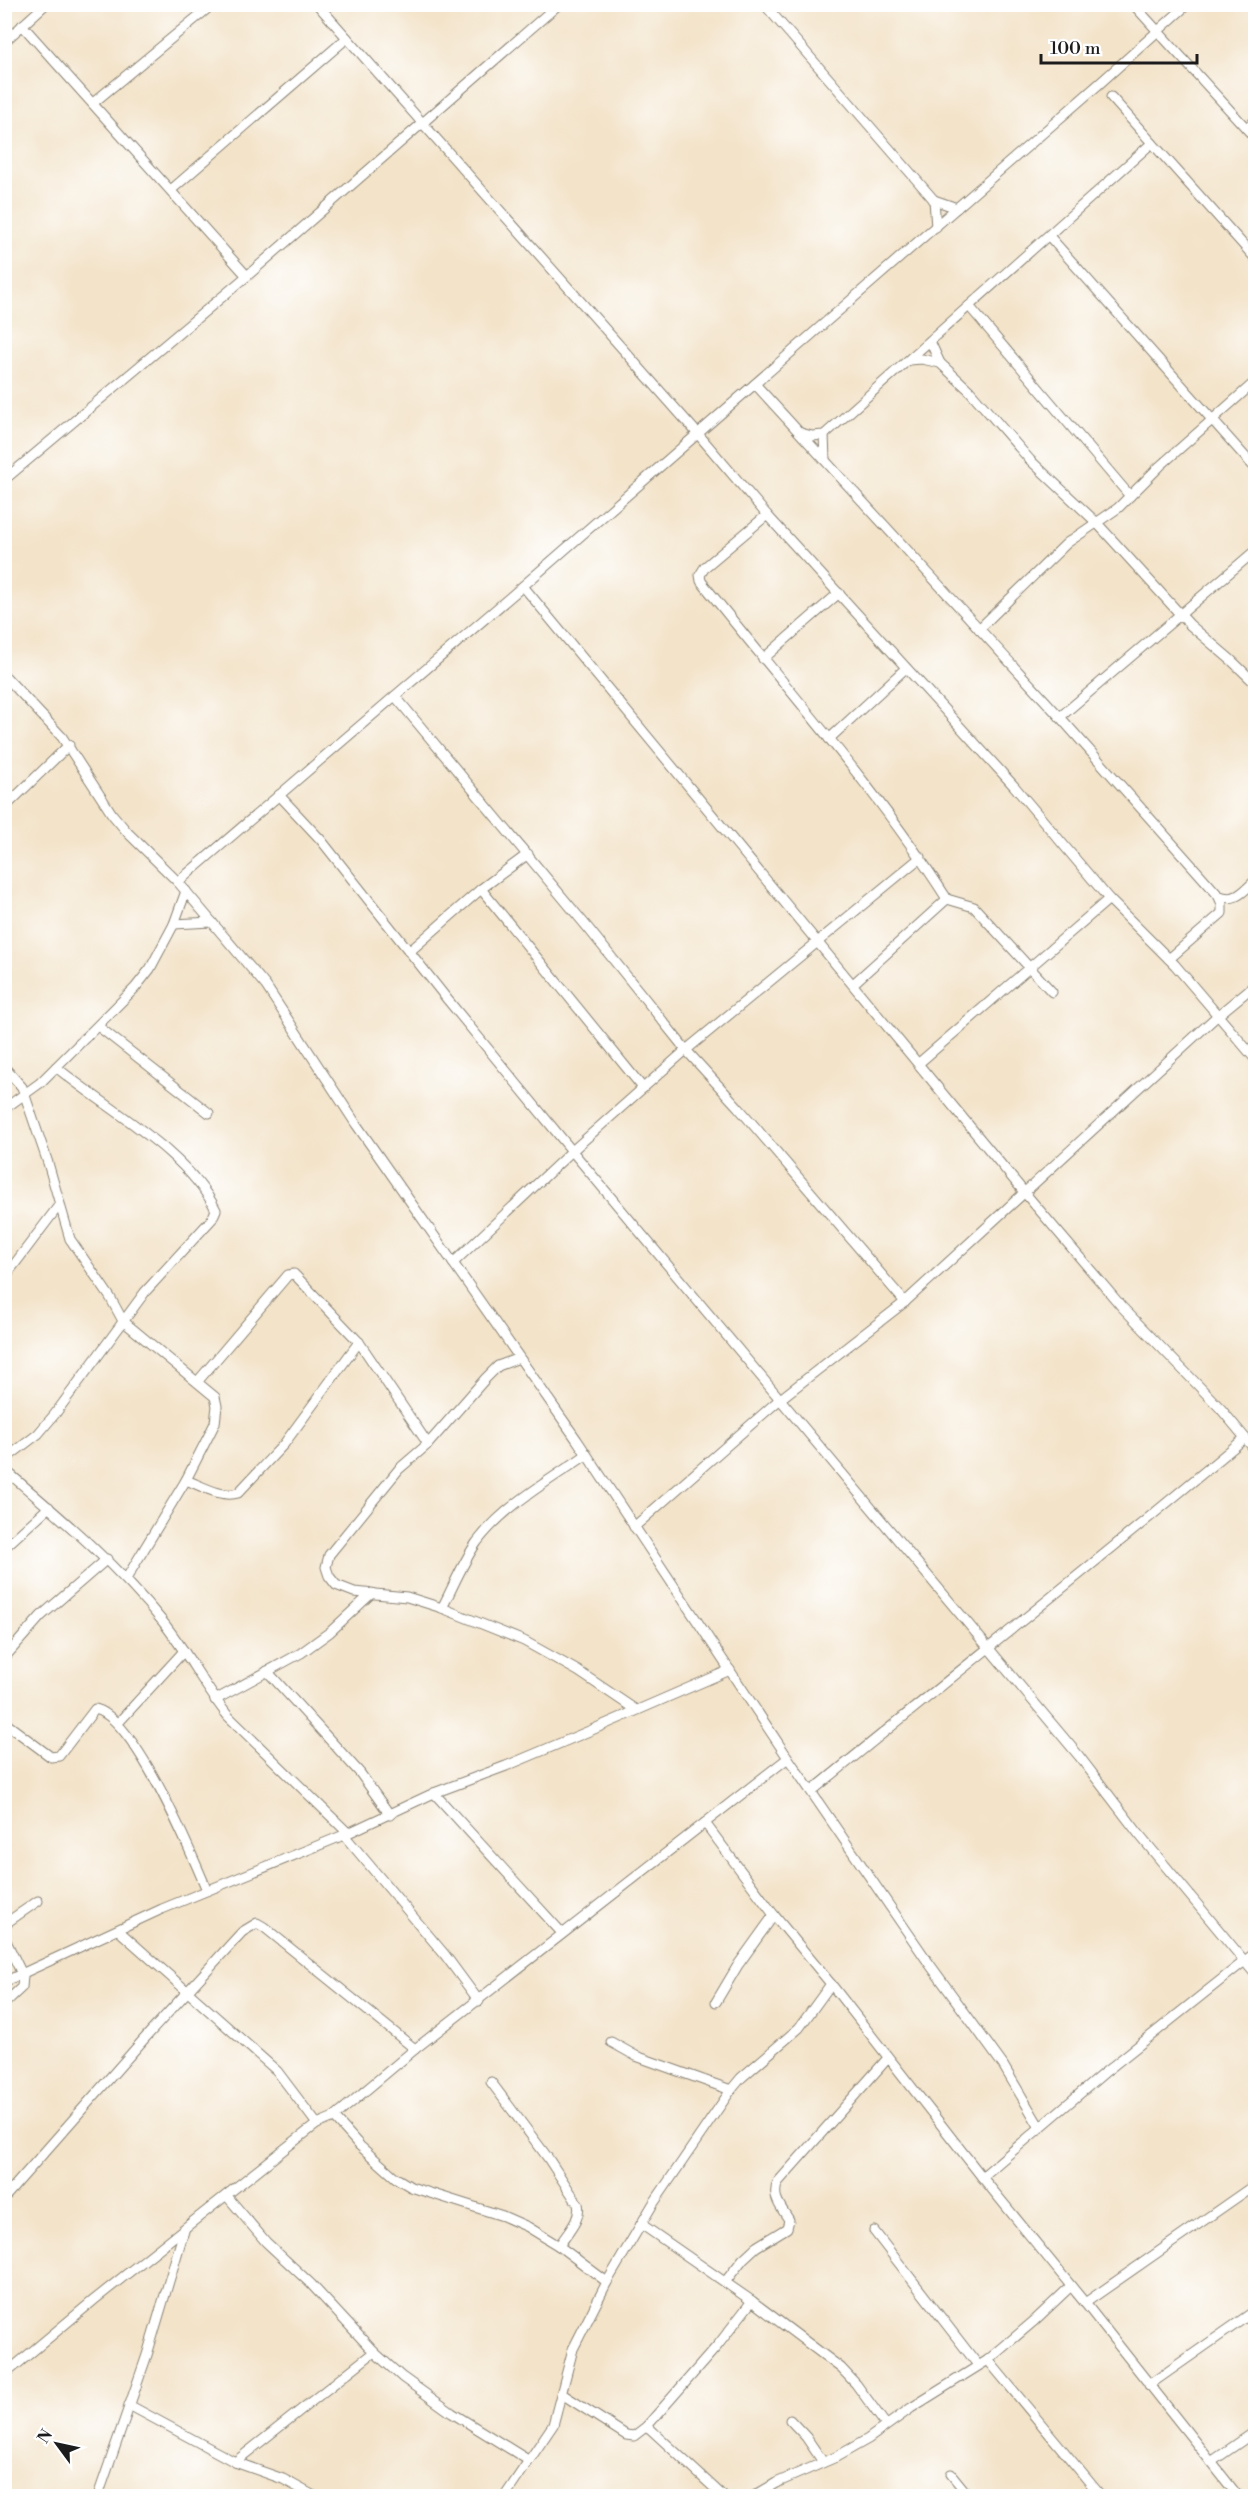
<svg xmlns="http://www.w3.org/2000/svg" width="1260" height="2501" font-family="'Libre Bodoni',serif">
<style>
.lines{fill:none;stroke-linecap:round;stroke-linejoin:round}
.street-casing{stroke:#888072;stroke-width:11}
.street{stroke:#fff;stroke-width:9}
</style>
<rect width="100%" height="100%" fill="#fff"/>
<filter id="ink" filterUnits="userSpaceOnUse"><feTurbulence type="fractalNoise" baseFrequency=".0167" numOctaves="2"/><feDisplacementMap in="SourceGraphic" scale="12" xChannelSelector="R" yChannelSelector="G"/><feConvolveMatrix kernelMatrix="1 2 1 2 8 2 1 2 1" color-interpolation-filters="sRGB"/></filter>
<filter id="wash" filterUnits="userSpaceOnUse"><feTurbulence type="fractalNoise" baseFrequency=".008" numOctaves="4" result="noise"/><feDisplacementMap in="SourceGraphic" scale="24" xChannelSelector="R" yChannelSelector="G"/><feGaussianBlur stdDeviation="1.35" result="paint"/><feColorMatrix in="noise" values="0 0 0 0 0 0 0 0 0 0 0 0 0 0 0 0 0 1.4 0 .05"/><feComposite in="paint" operator="in"/></filter>
<g filter="url(#wash)">
<rect width="100%" height="100%" fill="#f3e3c9"/>
</g>
<g filter="url(#ink)">
<g class="lines">
<defs>
<g id="street">
<polyline points="317,4 698,434 767,515 1014,786 1109,899 1175,965 1256,1060"/>
<polyline points="764,4 934,200 957,208"/>
<polyline points="1133,4 1256,139"/>
<polyline points="22,25 247,276"/>
<polyline points="4,42 46,4"/>
<polyline points="1111,97 1256,259"/>
<polyline points="93,103 213,4"/>
<polyline points="1246,128 1256,120"/>
<polyline points="171,190 347,38"/>
<polyline points="934,200 936,227"/>
<polyline points="1049,236 1256,469"/>
<polyline points="969,306 1130,496"/>
<polyline points="930,341 940,363 969,390 1030,460 1096,522 1190,625 1231,660 1256,684"/>
<polyline points="909,360 922,359 940,363"/>
<polyline points="755,384 1060,717 1218,895"/>
<polyline points="801,433 812,436 824,435 1152,143"/>
<polyline points="824,435 825,460"/>
<polyline points="4,480 247,276 559,4"/>
<path d="M767 515 705 567 700 575 701 581C784 686 875 786 947 899L974 907 1052 992"/>
<polyline points="523,586 1024,1192 1122,1307 1221,1409 1256,1451"/>
<polyline points="979,629 1067,543 1118,508 1160,466 1256,381"/>
<polyline points="763,659 839,593"/>
<polyline points="4,675 62,737 112,814 128,833 178,882 266,986 356,1124 577,1440 788,1758 928,1962 1003,2065 1039,2126"/>
<polyline points="395,696 588,928 686,1050 738,1107 905,1302"/>
<polyline points="1060,717 1256,550"/>
<polyline points="829,739 906,668"/>
<polyline points="279,795 321,840 447,999 572,1151 1079,1756 1138,1833 1256,1975"/>
<polyline points="4,808 69,745"/>
<polyline points="178,882 523,586 1099,84 1188,4"/>
<polyline points="481,889 643,1088"/>
<polyline points="174,924 212,922"/>
<polyline points="409,952 481,889 528,854"/>
<path d="M1169 959 1222 913V904L1218 895C1236 903 1242 892 1256 880"/>
<polyline points="853,984 947,899"/>
<polyline points="99,1027 209,1113"/>
<polyline points="919,1063 1109,899"/>
<polyline points="4,1067 22,1087 48,1163 70,1239 110,1297 123,1321 215,1397 217,1406 215,1423 209,1435 186,1480 126,1579"/>
<polyline points="4,1109 40,1083 135,988 150,969 174,924 186,891"/>
<polyline points="453,1263 572,1151 686,1050 921,857"/>
<polyline points="4,1278 60,1204"/>
<polyline points="519,1358 498,1366 485,1379 428,1444 399,1469 329,1555 326,1567 329,1576 336,1585 354,1592 407,1597 442,1608 524,1641 578,1671 636,1710"/>
<polyline points="198,1381 288,1275 294,1274 359,1342 428,1444"/>
<path d="M4 1460 38 1434 55 1414 145 1292 212 1219 216 1210C187 1151 107 1109 56 1067"/>
<path d="M4 1469C60 1517 116 1564 163 1622 187 1652 204 1686 228 1716L348 1833"/>
<path d="M186 1480C202 1486 221 1498 238 1493L284 1444 359 1342"/>
<polyline points="634,1527 779,1400 905,1302 1217,1016 1256,984"/>
<polyline points="4,1548 49,1507"/>
<path d="M442 1608C453 1587 463 1562 477 1542 505 1505 549 1481 586 1455"/>
<polyline points="4,1658 41,1616 107,1559"/>
<polyline points="267,1671 360,1773 390,1815"/>
<polyline points="215,1700 301,1653 330,1632 372,1593"/>
<path d="M4 1722 51 1757 59 1756 95 1709C135 1717 191 1853 207 1890"/>
<polyline points="118,1723 184,1651"/>
<path d="M812 1791C956 1673 1102 1558 1245 1438"/>
<polyline points="434,1793 562,1933"/>
<polyline points="705,1823 774,1915 831,1984 982,2177"/>
<polyline points="344,1835 445,1955 479,2001"/>
<polyline points="4,1928 9,1921 38,1901"/>
<polyline points="118,1930 277,2071 317,2124"/>
<polyline points="4,1937 23,1976 22,1987 4,2004"/>
<polyline points="4,1982 162,1909 344,1835 434,1793 506,1766 594,1729 730,1670"/>
<polyline points="716,2002 738,1965 774,1915"/>
<polyline points="611,2042 636,2056 731,2090"/>
<path d="M491 2082 548 2158 578 2204C582 2219 567 2233 559 2246"/>
<polyline points="334,2117 360,2146 396,2178 411,2187 503,2216 528,2227 559,2246 607,2282"/>
<polyline points="227,2196 266,2242 311,2284 374,2352 402,2377 452,2413 528,2460"/>
<polyline points="4,2198 145,2038 242,1932 257,1923 264,1927 415,2049"/>
<polyline points="641,2224 752,2301 841,2368 856,2384 886,2425"/>
<polyline points="874,2231 978,2365"/>
<path d="M725 2282 743 2259 756 2247 787 2228 789 2220C781 2207 771 2197 778 2182L888 2058"/>
<polyline points="1085,2303 1256,2184"/>
<polyline points="988,2360 1101,2496"/>
<polyline points="4,2375 94,2300 287,2147 317,2124 334,2117 415,2049 788,1758"/>
<polyline points="1149,2385 1256,2310"/>
<polyline points="562,2394 626,2435 634,2436 647,2426 718,2345 752,2301"/>
<polyline points="129,2405 235,2462 283,2479 314,2496"/>
<polyline points="790,2420 806,2437 823,2462"/>
<polyline points="647,2426 723,2496"/>
<polyline points="235,2462 374,2352"/>
<polyline points="1211,2462 1256,2431"/>
<polyline points="951,2474 969,2496"/>
<polyline points="98,2496 147,2355 184,2231"/>
<polyline points="505,2496 553,2425 573,2349 607,2282 653,2204 731,2090 741,2078 799,2028 831,1984"/>
<polyline points="754,2496 776,2483 836,2457 868,2439 911,2408 988,2360 1034,2321 1071,2286"/>
<polyline points="1238,2496 1085,2303 982,2177 1104,2073 1256,1952"/>
</g>
</defs>
<use href="#street" class="street-casing"/>
<use href="#street" class="street"/>
</g>
</g>
<rect width="1260" height="2501" fill="none" stroke="#fff" stroke-width="24"/>
<g transform="translate(57 2444) rotate(303)" stroke="#ffffff" stroke-width="4.5" paint-order="stroke">
<path d="M0-4.5L10 22L0 15L-10 22Z" fill="#1c1c1c"/>
<text y="-9" font-size="16" font-weight="bold" text-anchor="middle" fill="#1c1c1c">N</text>
</g>
<path d="M1041 54v9h156v-9" fill="none" stroke="#1c1c1c" stroke-width="3"/>
<text x="1050" y="54" font-size="18" fill="#1c1c1c" stroke="#ffffff" stroke-width="4.5" paint-order="stroke">100 m</text>
</svg>
